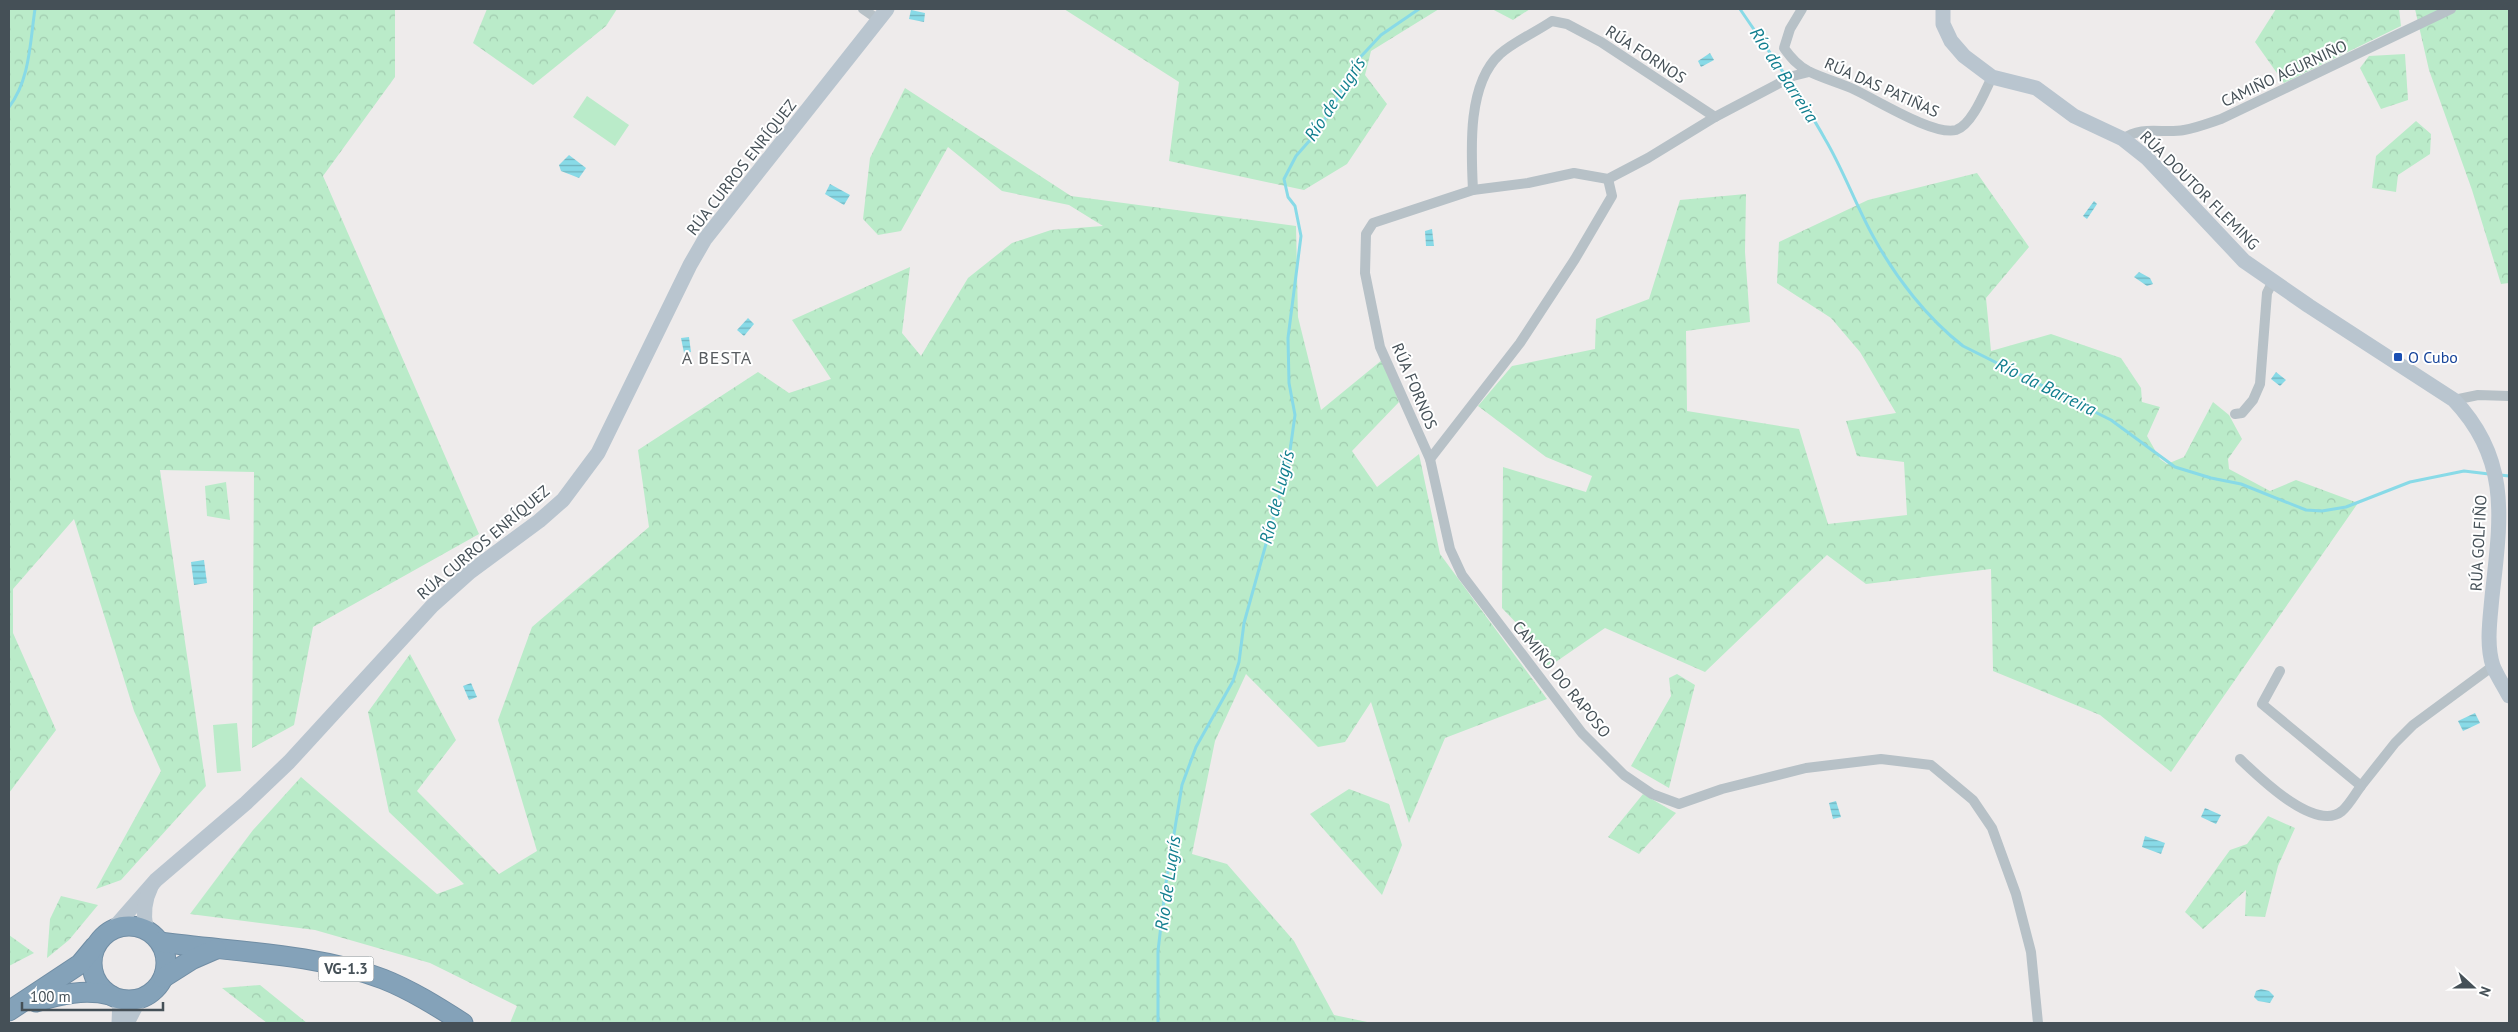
<svg xmlns="http://www.w3.org/2000/svg" width="2518" height="1032" font-family="'PT Sans',sans-serif">
<style>
.grass{fill:#baebc9}
.forest{fill:url(#forest-crowns)}
.water{fill:url(#water-rules)}
.lines{fill:none;stroke-linecap:round;stroke-linejoin:round}
.stream{stroke:#88dae7;stroke-width:3}
.highway-casing{stroke:#708da4;stroke-width:21}
.street{stroke:#b7c1c7;stroke-width:10}
.secondary{stroke:#b9c5cf;stroke-width:15}
.highway{stroke:#84a2b9;stroke-width:19}
.transit-dot{fill:#1a4fb4;stroke:#fff;stroke-width:2}
.labels{text-anchor:middle;stroke-width:4;stroke-linejoin:round;paint-order:stroke}
.shield{fill:#fff;stroke:#7d8489;stroke-width:1}
.shield-label{font-size:15px;font-weight:bold;fill:#455057}
.street-label{font-size:16px;fill:#455057;stroke:#fff}
.transit-label{font-size:16px;fill:#164399;stroke:#fff;text-anchor:start}
.water-label{font-size:18px;font-style:italic;fill:#127f8f;stroke:#fff}
.neighbourhood-label{font-size:18px;letter-spacing:1px;fill:#585c60;stroke:#fff}
</style>
<defs>
<pattern id="forest-crowns" width="20" height="18" patternUnits="userSpaceOnUse" patternTransform="scale(1.25)"><rect width="20" height="18" fill="#baebc9"/><path d="M2 6a3 3 0 1 1 6 0M12 15a3 3 0 1 1 6 0" fill="none" stroke="#a1cbaf"/></pattern>
<pattern id="water-rules" width="6" height="5" patternUnits="userSpaceOnUse" patternTransform="scale(1.25)"><rect width="6" height="5" fill="#88dae7"/><path d="M0 2.5h6" fill="none" stroke="#71b3be"/></pattern>
</defs>
<rect width="100%" height="100%" fill="#eeebeb"/>
<g class="grass">
<polygon points="587,96 629,125 615,146 573,117"/>
<polygon points="237,723 241,771 217,773 213,725"/>
</g>
<g class="forest">
<polygon points="9,9 395,9 395,77 323,176 479,534 313,627 294,725 252,748 254,472 160,470 206,786 121,880 96,889 161,771 134,711 74,519 13,589 13,633 56,730 9,793"/>
<polygon points="487,9 617,9 606,26 533,85 473,43"/>
<polygon points="1064,9 1439,9 1371,51 1365,75 1387,104 1347,164 1304,190 1169,161 1179,82"/>
<polygon points="1492,9 1530,9 1513,20"/>
<polygon points="2276,9 2399,9 2401,26 2284,83 2255,42"/>
<polygon points="2415,9 2509,9 2509,283 2501,284 2472,190 2429,70"/>
<polygon points="2405,54 2408,100 2381,109 2360,68 2369,56"/>
<polygon points="905,88 1071,196 1296,226 1298,317 1321,410 1382,360 1399,402 1352,451 1377,487 1419,454 1440,554 1547,699 1445,738 1409,823 1371,702 1345,742 1318,747 1246,674 1215,741 1192,854 1227,864 1294,941 1334,1015 1372,1023 510,1023 517,1006 430,963 315,930 190,914 253,830 301,777 437,894 464,884 389,812 368,712 410,654 456,740 417,791 499,874 537,851 498,720 532,627 649,527 638,450 758,372 789,393 831,379 792,320 910,267 902,333 921,356 968,278 1012,243 1051,230 1103,226 1069,205 1002,191 948,147 901,231 878,235 863,219 870,158"/>
<polygon points="2416,121 2431,134 2430,154 2398,175 2396,192 2372,188 2376,156"/>
<polygon points="1977,173 2029,247 1986,298 1991,351 2051,334 2121,358 2141,388 2142,402 2160,407 2147,436 2160,459 2167,464 2184,457 2213,402 2229,415 2242,439 2228,459 2229,469 2270,491 2296,480 2358,503 2171,772 2100,715 1993,671 1991,569 1866,584 1827,555 1705,672 1605,628 1547,668 1522,629 1502,608 1503,467 1586,492 1592,476 1546,457 1478,406 1512,366 1595,349 1596,319 1649,299 1680,200 1746,194 1745,252 1750,322 1686,331 1687,411 1799,429 1828,524 1907,515 1904,462 1857,456 1846,421 1896,413 1860,352 1831,318 1777,283 1779,242 1868,200"/>
<polygon points="226,482 230,520 207,516 205,486"/>
<polygon points="1677,674 1695,685 1669,788 1631,766 1671,696 1669,678"/>
<polygon points="1349,789 1389,804 1402,845 1382,895 1310,814"/>
<polygon points="1643,794 1676,813 1639,854 1608,837"/>
<polygon points="2268,816 2295,828 2278,866 2265,917 2245,916 2246,890 2203,929 2185,912 2230,850 2247,844"/>
<polygon points="61,896 98,905 69,940 47,958 50,919"/>
<polygon points="9,935 34,953 9,966"/>
<polygon points="260,985 307,1023 267,1023 222,988"/>
</g>
<g class="water">
<polygon points="911,10 925,13 924,22 909,19"/>
<polygon points="1710,53 1714,60 1701,67 1698,61"/>
<polygon points="569,155 586,168 579,178 561,171 559,165"/>
<polygon points="830,184 850,195 844,205 825,194"/>
<polygon points="2094,201 2097,204 2087,219 2083,216"/>
<polygon points="1432,229 1434,246 1426,246 1425,231"/>
<polygon points="2139,272 2150,278 2153,284 2147,286 2134,277"/>
<polygon points="748,318 754,324 744,336 737,330"/>
<polygon points="689,337 691,352 684,353 681,338"/>
<polygon points="2276,372 2286,380 2280,386 2271,379"/>
<polygon points="204,560 207,583 194,585 191,562"/>
<polygon points="471,683 477,697 469,700 463,686"/>
<polygon points="2475,713 2480,723 2463,731 2458,721"/>
<polygon points="1836,801 1841,817 1833,819 1829,803"/>
<polygon points="2205,808 2221,815 2216,824 2201,817"/>
<polygon points="2145,836 2165,843 2161,854 2142,847"/>
<polygon points="2261,989 2269,991 2274,996 2270,1003 2258,1001 2254,997 2256,991"/>
</g>
<g class="lines">
<g class="stream">
<path d="M1740 9C1769 52 1800 94 1825 139 1844 171 1856 206 1874 238 1896 278 1927 318 1963 346L2111 420 2175 467 2211 478 2241 484 2306 510 2322 511 2346 507 2410 482 2464 471 2489 474"/>
<path d="M9 107C30 80 30 42 35 9"/>
<polyline points="2500,475 2509,476"/>
<polyline points="1158,1023 1158,951 1166,883 1182,785 1196,747 1233,681 1239,662 1244,623 1288,465 1295,415 1289,383 1288,338 1301,236 1295,206 1288,197 1284,179 1296,156 1318,131 1337,99 1353,65 1381,35 1419,9"/>
</g>
<defs>
<g id="highway">
<circle cx="129" cy="963" r="37"/>
<path d="M160 942C232 952 314 953 383 979 411 990 438 1007 463 1023"/>
<polyline points="163,978 193,959 216,949"/>
<path d="M36 1002C61 994 85 989 110 995"/>
<polyline points="9,1011 80,964 95,946"/>
</g>
</defs>
<use href="#highway" class="highway-casing"/>
<g class="street">
<polyline points="863,9 879,20"/>
<path d="M1802 9 1790 29 1784 48C1791 58 1797 65 1808 71 1822 78 1837 82 1851 88 1874 98 1933 136 1956 130 1972 125 1985 91 1992 77"/>
<polyline points="1809,72 1793,76 1715,117 1648,158 1608,179 1574,173 1528,183 1473,190 1373,223 1366,234 1365,273 1380,347 1430,459 1450,549 1462,575 1582,733 1624,775 1652,794 1679,804 1722,789 1806,768 1881,759 1931,765 1973,800 1992,828 2016,894 2031,952 2038,1023"/>
<path d="M2123 139C2142 125 2163 134 2184 130 2196 128 2209 123 2221 119L2451 9"/>
<path d="M1473 190C1471 150 1467 84 1500 54 1515 41 1536 32 1552 21L1567 24 1601 42 1715 117"/>
<polyline points="2454,400 2478,395 2509,396"/>
<polyline points="2235,414 2242,413 2253,400 2260,384 2267,293 2273,281"/>
<polyline points="1430,459 1520,343 1575,259 1612,196 1608,179"/>
<polyline points="2280,671 2262,704 2361,786 2395,743 2413,725 2493,666"/>
<path d="M2240 759C2258 776 2315 833 2342 811 2349 805 2355 794 2361 786"/>
</g>
<g class="secondary">
<path d="M1943 9V24L1951 41 1964 56 1992 77 2036 88 2074 116 2123 139 2147 158 2244 261 2309 306 2454 400C2512 461 2500 522 2492 597 2490 619 2486 645 2493 666 2497 676 2504 686 2509 696"/>
<polyline points="113,929 156,880 246,803 289,762 432,606 470,572 539,521 563,500 598,453 690,265 705,239 887,9"/>
<path d="M146 929C143 914 144 901 151 887"/>
<polyline points="119,1023 120,999"/>
<polyline points="127,1023 140,998"/>
</g>
<use href="#highway" class="highway"/>
</g>
<rect class="transit-dot" x="2393" y="352" width="10" height="10" rx="2.5"/>
<g class="labels">
<rect class="shield" x="318.5" y="956.5" width="55" height="25" rx="4"/>
<g class="shield-label">
<text x="346" y="974">VG-1.3</text>
</g>
<g class="street-label">
<text transform="translate(1646 54) rotate(33)" y="6">RÚA FORNOS</text>
<text transform="translate(2284 73) rotate(-25)" y="6">CAMIÑO AGURNIÑO</text>
<text transform="translate(1882 87) rotate(24)" y="6">RÚA DAS PATIÑAS</text>
<text transform="translate(741 167) rotate(-52)" y="6">RÚA CURROS ENRÍQUEZ</text>
<text transform="translate(2200 190) rotate(45)" y="6">RÚA DOUTOR FLEMING</text>
<text transform="translate(1415 386) rotate(67)" y="6">RÚA FORNOS</text>
<text transform="translate(483 542) rotate(-40)" y="6">RÚA CURROS ENRÍQUEZ</text>
<text transform="translate(2478 543) rotate(-87)" y="6">RÚA GOLFIÑO</text>
<text transform="translate(1562 679) rotate(51)" y="6">CAMIÑO DO RAPOSO</text>
</g>
<g class="transit-label">
<text x="2408" y="363">O Cubo</text>
</g>
<g class="water-label">
<text transform="translate(1784 75) rotate(57)" y="6">Río da Barreira</text>
<text transform="translate(1335 99) rotate(-57)" y="6">Río de Lugrís</text>
<text transform="translate(2046 387) rotate(26)" y="6">Río da Barreira</text>
<text transform="translate(1277 497) rotate(-76)" y="6">Río de Lugrís</text>
<text transform="translate(1168 883) rotate(-82)" y="6">Río de Lugrís</text>
</g>
<g class="neighbourhood-label">
<text x="717" y="364">A BESTA</text>
</g>
</g>
<rect width="2518" height="1032" fill="none" stroke="#455057" stroke-width="20"/>
<g transform="translate(2473 987) rotate(111)" stroke="#ffffff" stroke-width="4" paint-order="stroke">
<path d="M0-4L9 19L0 12L-9 19Z" fill="#455057"/>
<text y="-8" font-size="14" font-weight="bold" text-anchor="middle" fill="#455057">N</text>
</g>
<path d="M22 1002v8h141v-8" fill="none" stroke="#455057" stroke-width="2.5"/>
<text x="30" y="1002" font-size="15" fill="#455057" stroke="#ffffff" stroke-width="4" paint-order="stroke">100 m</text>
</svg>
